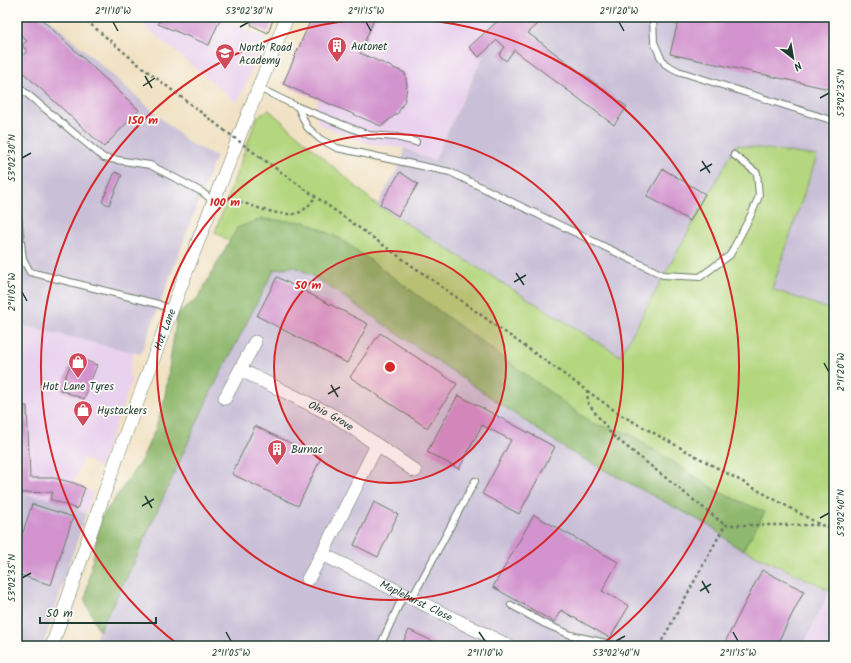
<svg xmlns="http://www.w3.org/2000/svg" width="851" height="663" font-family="Kalam,sans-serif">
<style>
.built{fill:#e9d2ee}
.industrial{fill:#c9bfd7}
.green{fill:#b4d67e;stroke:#6a8a59}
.forest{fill:#8fb76d;stroke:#577a50}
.building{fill:#d293ce}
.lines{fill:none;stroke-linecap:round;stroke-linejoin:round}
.lane-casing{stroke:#687767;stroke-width:8}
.street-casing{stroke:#687767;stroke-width:14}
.path{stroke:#687767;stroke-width:2.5;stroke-dasharray:3 3;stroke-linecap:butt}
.lane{stroke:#fff;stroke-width:6}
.street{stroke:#fff;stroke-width:13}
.path-bridge{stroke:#687767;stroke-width:2.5;stroke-dasharray:3 3;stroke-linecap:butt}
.ticks{fill:none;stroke:#1f3d34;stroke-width:1.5}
.ring{fill:none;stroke:#d62828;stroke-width:2}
.labels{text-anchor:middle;stroke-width:3.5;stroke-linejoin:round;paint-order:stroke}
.poi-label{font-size:11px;fill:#1f3d34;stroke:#fdfcf7;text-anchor:start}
.street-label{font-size:11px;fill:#1f3d34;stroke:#fdfcf7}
.centre{fill:#d62828;stroke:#fdfcf7;stroke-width:2}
.ring-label{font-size:12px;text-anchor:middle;font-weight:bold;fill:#d62828;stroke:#fdfcf7;stroke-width:3.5;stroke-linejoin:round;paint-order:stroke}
.neatline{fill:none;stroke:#1f3d34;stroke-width:1.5}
.ticks-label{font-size:10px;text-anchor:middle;fill:#1f3d34}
</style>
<rect width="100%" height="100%" fill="#fdfcf7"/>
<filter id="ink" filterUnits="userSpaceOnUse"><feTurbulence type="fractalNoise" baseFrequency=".025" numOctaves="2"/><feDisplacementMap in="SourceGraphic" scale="8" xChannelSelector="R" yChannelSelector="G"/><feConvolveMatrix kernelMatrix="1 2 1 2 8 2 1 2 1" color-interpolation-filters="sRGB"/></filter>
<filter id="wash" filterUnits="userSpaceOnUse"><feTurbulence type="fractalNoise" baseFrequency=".012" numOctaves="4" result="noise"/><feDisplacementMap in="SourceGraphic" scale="16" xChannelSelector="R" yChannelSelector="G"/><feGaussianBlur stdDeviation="0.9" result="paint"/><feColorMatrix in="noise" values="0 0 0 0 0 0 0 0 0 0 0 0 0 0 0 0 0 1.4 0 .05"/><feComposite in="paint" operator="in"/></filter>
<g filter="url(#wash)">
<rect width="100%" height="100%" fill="#f1e2c5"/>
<g class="built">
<polygon points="134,17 230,17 228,22 267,37 237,103"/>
<polygon points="312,17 502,17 470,47 484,53 434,161 404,148 370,144 318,124 317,99 283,84"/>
<polygon points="17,324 134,352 128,375 132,380 100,467 83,458 74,483 93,493 86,513 44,497 17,494"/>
<polygon points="829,591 834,592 834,646 803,646"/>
</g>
<g class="industrial">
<polygon points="17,17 47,17 189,143 216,156 141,354 17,324"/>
<polygon points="502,17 834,17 834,311 772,289 816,156 736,146 620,356 377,205 402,161 404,148 434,161 484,54 479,57 469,47"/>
<polygon points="295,266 318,279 569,451 712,527 732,544 829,591 803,646 94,646 95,639 209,396 274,269"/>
<polygon points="17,494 44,497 86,513 43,646 17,646"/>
</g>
<polygon class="green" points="269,110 377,205 620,356 736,145 817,156 772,289 834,311 834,592 732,544 712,527 569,451 318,279 295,266 274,269 215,232 257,117"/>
<polygon class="forest" points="260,219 306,222 341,239 592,423 630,434 717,491 765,512 743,550 732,544 712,527 569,451 318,279 294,266 274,270 209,396 132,567 99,631 85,601 96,541 102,517 141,461 156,427 164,402 177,314 197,299 237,228"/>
<g id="blocks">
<g class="building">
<polygon points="17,17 39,17 139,110 104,147 17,67 17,62 27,51 22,45 27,41 17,31"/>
<polygon points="161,17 221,17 209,45 158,24"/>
<polygon points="253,17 274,17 268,33 251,25"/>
<polygon points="312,17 375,17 360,53 405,73 407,86 405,100 398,113 381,126 283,84"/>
<polygon points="502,17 546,17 528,33 627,107 614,125 514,50 506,61 499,55 505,47 497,40 479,57 469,47"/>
<polygon points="679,17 834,17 834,90 670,54"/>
<polygon points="663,169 705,194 690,221 647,196"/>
<polygon points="115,172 122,175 109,205 102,202"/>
<polygon points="400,172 418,184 398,216 380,204"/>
<polygon points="277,277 368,324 347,363 257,316"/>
<polygon points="380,333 457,384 427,428 350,377"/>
<polygon points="74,356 97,365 84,399 60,390"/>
<polygon points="458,395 555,447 519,514 482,494 511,440 482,425 459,469 427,452"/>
<polygon points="17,406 27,406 30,478 54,478 74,483 85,488 77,509 50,499 53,492 17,493"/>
<polygon points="255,426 321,458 298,506 232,474"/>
<polygon points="374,502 398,514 378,557 354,545"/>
<polygon points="32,504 73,517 51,585 17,574 17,551"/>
<polygon points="534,515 618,562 602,591 629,606 610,638 561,610 554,622 493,587"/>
<polygon points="762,570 804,591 776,646 723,646"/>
<polygon points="409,630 443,646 401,646"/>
</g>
</g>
</g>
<g filter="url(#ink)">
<use href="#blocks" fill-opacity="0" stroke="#687767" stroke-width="1"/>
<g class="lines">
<defs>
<g id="lane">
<polyline points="653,17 654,42 660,56 665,64 678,71 834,121"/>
<polyline points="17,88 20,88 104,158 150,165 202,192 213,201"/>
<polyline points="259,88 298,107 369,135 396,137 416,142"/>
<polyline points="298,107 307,127 320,139 337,148 450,172 663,275 700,277 730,255 751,215 759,196 757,173 734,155"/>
<polyline points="17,208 23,259 30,272 158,304 172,310"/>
<polyline points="412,598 475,481"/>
<polyline points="511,605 543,623 571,635 619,646"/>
<polyline points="380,646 404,594"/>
</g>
<g id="street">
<path id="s1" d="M241 370 338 418 415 471"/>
<polyline points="225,398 255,342"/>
<path id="s2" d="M322 554 509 646"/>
<polyline points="308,579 322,554 377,445"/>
<path id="s3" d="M52 646C122 433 203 225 287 17"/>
</g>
</defs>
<use href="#lane" class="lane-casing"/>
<use href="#street" class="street-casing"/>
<g class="path">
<polyline points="82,17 138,64 224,130"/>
<polyline points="260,157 621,415 821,525 834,529"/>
<path d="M229 197C247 204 272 215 292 214 303 214 310 204 316 196"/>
<polyline points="587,390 588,403 612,435 725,525"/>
<polyline points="659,646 725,525 820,525"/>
</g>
<use href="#lane" class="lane"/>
<use href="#street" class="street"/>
<polyline class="path-bridge" points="224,130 260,157"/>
</g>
</g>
<path class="ticks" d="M113 22 118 31M366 22 371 31M619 22 624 31M240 27 249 22M145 76 152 88M143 86 155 78M820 98 829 93M22 158 31 153M702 161 710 173M700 171 712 164M516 273 524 285M514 282 526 275M22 292 27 301M824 363 829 372M331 385 338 397M328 394 340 387M145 496 152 508M142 506 154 499M820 518 829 513M22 578 31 573M702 581 709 593M700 591 711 584M226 632 231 641M479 632 485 641M733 632 738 641M616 641 625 636"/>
<circle cx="390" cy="367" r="116" fill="#d62828" fill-opacity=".12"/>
<g class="ring">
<circle cx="390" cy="367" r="116"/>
<circle cx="390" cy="367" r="233"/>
<path d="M180 646A349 349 0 1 1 600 646"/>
</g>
<defs>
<symbol id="building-pin" viewBox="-11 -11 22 30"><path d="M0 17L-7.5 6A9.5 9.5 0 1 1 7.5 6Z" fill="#d1495b" stroke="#fdfcf7"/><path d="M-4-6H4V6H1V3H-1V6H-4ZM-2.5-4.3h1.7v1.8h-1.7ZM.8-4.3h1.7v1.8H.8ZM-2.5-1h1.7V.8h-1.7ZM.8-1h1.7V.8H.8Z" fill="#fff"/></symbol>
<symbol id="school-pin" viewBox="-11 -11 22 30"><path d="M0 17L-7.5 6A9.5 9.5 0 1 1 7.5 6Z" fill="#d1495b" stroke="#fdfcf7"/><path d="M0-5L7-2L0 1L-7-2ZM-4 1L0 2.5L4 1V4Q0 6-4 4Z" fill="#fff"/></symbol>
<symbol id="shop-pin" viewBox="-11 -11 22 30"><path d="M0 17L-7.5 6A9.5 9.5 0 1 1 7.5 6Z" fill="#d1495b" stroke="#fdfcf7"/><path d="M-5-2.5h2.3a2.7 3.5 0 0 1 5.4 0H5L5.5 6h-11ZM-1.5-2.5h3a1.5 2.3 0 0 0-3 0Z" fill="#fff"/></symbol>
</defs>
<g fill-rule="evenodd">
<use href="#building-pin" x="326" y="35" width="22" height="30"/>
<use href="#school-pin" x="214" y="42" width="22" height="30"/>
<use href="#shop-pin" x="67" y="351" width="22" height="30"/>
<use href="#shop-pin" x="72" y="399" width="22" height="30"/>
<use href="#building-pin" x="266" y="438" width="22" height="30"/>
</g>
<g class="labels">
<g class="poi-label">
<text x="351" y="50">Autonet</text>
<text x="239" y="51">North Road<tspan x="239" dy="13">Academy</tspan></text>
<text x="78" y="390" text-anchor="middle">Hot Lane Tyres</text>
<text x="97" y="414">Hystackers</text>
<text x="291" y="453">Burnac</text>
</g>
<g class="street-label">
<text dy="4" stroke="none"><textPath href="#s3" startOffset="336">Hot Lane</textPath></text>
<text dy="4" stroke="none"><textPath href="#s1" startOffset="101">Ohio Grove</textPath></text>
<text dy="4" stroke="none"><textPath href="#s2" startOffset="105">Maplehurst Close</textPath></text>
</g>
</g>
<circle cx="390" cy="367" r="6" class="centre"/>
<g class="ring-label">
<text x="143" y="124">150 m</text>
<text x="225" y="206">100 m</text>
<text x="308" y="289">50 m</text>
</g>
<rect width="851" height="663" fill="none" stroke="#fdfcf7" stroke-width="44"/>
<g transform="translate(793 58) rotate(149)" stroke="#fdfcf7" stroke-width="3" paint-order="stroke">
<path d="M0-3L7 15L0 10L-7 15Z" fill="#1f3d34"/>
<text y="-6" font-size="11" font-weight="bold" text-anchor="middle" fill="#1f3d34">N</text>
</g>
<path d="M40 617v6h116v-6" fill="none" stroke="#1f3d34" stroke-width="2"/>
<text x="46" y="617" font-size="12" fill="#1f3d34" stroke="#fdfcf7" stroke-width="3" paint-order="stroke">50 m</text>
<rect x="22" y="22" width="807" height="619" class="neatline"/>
<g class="ticks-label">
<text x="113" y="14">2°11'10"W</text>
<text x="249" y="14">53°02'30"N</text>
<text x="366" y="14">2°11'15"W</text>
<text x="619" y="14">2°11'20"W</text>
<text transform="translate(840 93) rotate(-90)" y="4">53°02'35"N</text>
<text transform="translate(11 158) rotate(-90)" y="4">53°02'30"N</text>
<text transform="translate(11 292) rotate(-90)" y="4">2°11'05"W</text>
<text transform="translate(840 372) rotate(-90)" y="4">2°11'20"W</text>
<text transform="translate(840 513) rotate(-90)" y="4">53°02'40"N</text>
<text transform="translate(11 578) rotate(-90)" y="4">53°02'35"N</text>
<text x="231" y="656">2°11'05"W</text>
<text x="485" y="656">2°11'10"W</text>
<text x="616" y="656">53°02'40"N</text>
<text x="738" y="656">2°11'15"W</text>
</g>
</svg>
